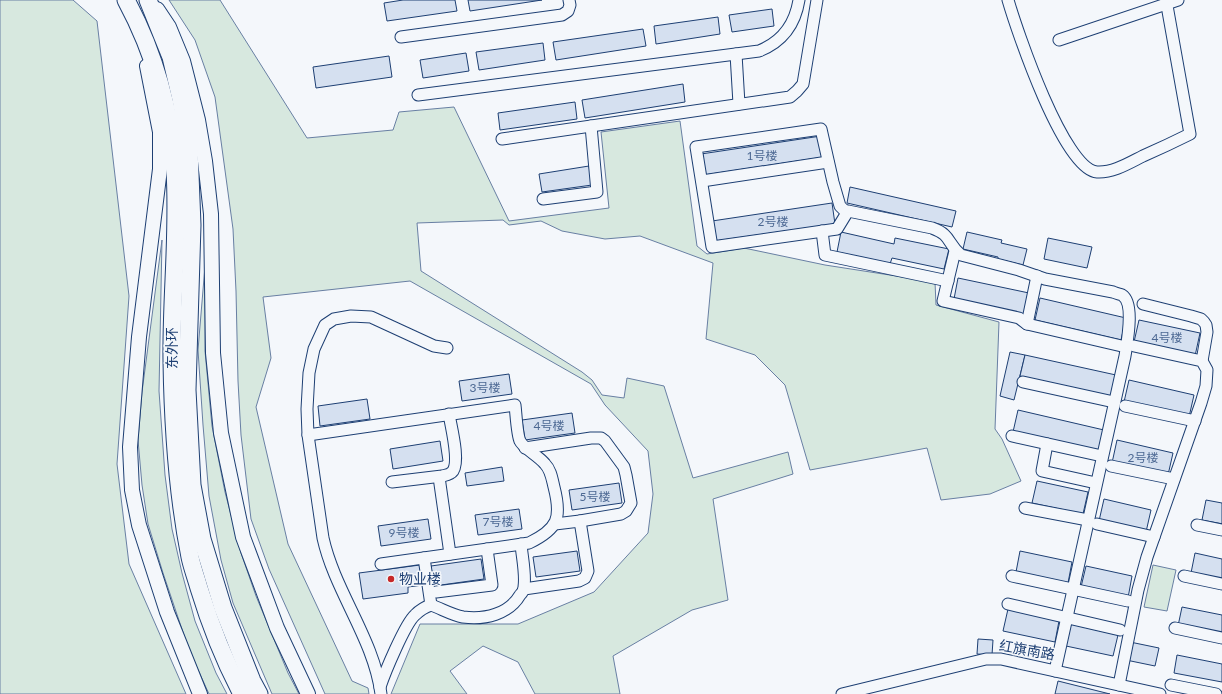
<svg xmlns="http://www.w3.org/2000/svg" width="1222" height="694" font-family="Lato,'Noto Sans SC',sans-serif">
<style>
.green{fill:#d7e8df;stroke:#687fa3}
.building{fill:#d5e0f0;stroke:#1d3f73}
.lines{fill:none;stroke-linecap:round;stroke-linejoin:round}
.minor-casing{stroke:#1d3f73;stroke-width:13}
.major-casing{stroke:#1d3f73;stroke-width:16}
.highway-casing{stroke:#1d3f73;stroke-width:19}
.minor{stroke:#f4f7fb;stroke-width:11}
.major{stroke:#f4f7fb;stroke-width:14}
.highway{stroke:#f4f7fb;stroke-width:17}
.poi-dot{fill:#c62828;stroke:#f4f7fb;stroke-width:1.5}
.labels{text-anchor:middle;stroke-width:3;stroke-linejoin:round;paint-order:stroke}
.number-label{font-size:12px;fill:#4b6792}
.street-label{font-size:14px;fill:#1d3f73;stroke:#f4f7fb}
.poi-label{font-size:14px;fill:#1d3f73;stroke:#f4f7fb;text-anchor:start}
</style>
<rect width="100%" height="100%" fill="#f4f7fb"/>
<g class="green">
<polygon points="0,0 73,0 97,21 129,296 117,464 129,564 186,694 0,694"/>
<polygon points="169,0 220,0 307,138 393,130 399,112 454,107 509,221 609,208 601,132 680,121 697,246 707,254 744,248 825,265 935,282 936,305 999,322 995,429 1002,439 1021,481 990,494 941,500 927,448 810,470 785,385 755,355 706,339 713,263 640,236 605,239 562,231 541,221 509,225 503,220 417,223 421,271 582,372 592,380 602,395 624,398 627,378 664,386 693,478 788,452 793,474 713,499 728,600 692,610 613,656 620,694 535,694 518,662 483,646 450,671 467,694 391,694 420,624 518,624 594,592 648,533 653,494 648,451 605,405 591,384 410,281 263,297 271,358 256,407 288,544 352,681 368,688 369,694 325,694 269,569 251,519 241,435 238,381 236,291 233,229 215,97 195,40"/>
<polygon points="162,240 159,391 165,475 172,529 182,573 195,621 216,673 227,694 209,694 189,650 163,573 148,524 142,485 138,440 142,392"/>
<polygon points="205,266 205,351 212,426 225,492 241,553 256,596 288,673 299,694 272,694 233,603 221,560 209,496 203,425 198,350"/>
<polygon points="1153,565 1176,570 1167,611 1144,607"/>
</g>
<g class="building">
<polygon points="403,0 455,0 457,11 387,21 384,3"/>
<polygon points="468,0 542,0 470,11"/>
<polygon points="772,9 774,26 732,32 729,15"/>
<polygon points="718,17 720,34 656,44 654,26"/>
<polygon points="643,29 646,46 556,60 553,42"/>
<polygon points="543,43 545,60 479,70 476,52"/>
<polygon points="466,53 469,71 423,78 420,60"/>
<polygon points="389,56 392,77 316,88 313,67"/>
<polygon points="683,84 685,102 585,118 582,100"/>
<polygon points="575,102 577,119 500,130 498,113"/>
<polygon points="821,136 824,157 704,175 701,154"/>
<polygon points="589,166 592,185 542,192 539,174"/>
<polygon points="850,187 956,211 952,227 847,203"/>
<polygon points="832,203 835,224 715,241 712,221"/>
<polygon points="841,232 894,244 895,238 949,249 944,269 892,258 890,264 837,252"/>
<polygon points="967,232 1002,240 1001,243 1027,249 1023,265 998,259 998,257 963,249"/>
<polygon points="1048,238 1092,247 1087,268 1044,259"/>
<polygon points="958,278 1029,293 1024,314 954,299"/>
<polygon points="1040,298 1126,318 1121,340 1035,320"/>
<polygon points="1139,320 1200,333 1195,356 1134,342"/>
<polygon points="1010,352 1025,355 1014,400 1000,396"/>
<polygon points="1025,355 1116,375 1111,397 1020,376"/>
<polygon points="509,374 512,394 462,401 459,381"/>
<polygon points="1129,380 1194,395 1189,417 1124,402"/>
<polygon points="367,399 370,419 320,426 318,406"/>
<polygon points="1018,410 1104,430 1099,452 1013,432"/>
<polygon points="572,413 575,433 525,440 522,420"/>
<polygon points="1117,440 1173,453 1168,475 1112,463"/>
<polygon points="440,441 443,461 393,469 390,449"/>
<polygon points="502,467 504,481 467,486 465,473"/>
<polygon points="1037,481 1088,492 1083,514 1032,503"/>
<polygon points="619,483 622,503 572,510 569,490"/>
<polygon points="1104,499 1151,510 1146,532 1099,521"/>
<polygon points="1206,500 1222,503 1222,524 1202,520"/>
<polygon points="519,509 522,529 478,535 475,515"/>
<polygon points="428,519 431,539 381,546 378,526"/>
<polygon points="577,551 580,571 536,577 533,557"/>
<polygon points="1020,551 1072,562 1068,583 1016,572"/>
<polygon points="1195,553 1222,559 1222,579 1191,573"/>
<polygon points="481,559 484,579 434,586 431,566"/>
<polygon points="420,565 423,585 408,587 408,593 363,599 359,573"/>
<polygon points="1086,566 1132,576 1128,598 1081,587"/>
<polygon points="1182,607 1222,615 1222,636 1178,626"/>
<polygon points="1008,609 1059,621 1055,642 1003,631"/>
<polygon points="1071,624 1118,635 1113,656 1066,646"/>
<polygon points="978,639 993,640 992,655 977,654"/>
<polygon points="1130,642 1159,648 1155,666 1126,660"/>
<polygon points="1177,655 1222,664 1222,682 1174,673"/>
<polygon points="1058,681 1110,694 1055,694"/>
</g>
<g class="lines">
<defs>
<g id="minor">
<path d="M1008 0C1017 31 1064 170 1097 172 1113 173 1129 163 1143 156 1159 149 1174 142 1190 134L1166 0"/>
<polyline points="401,37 562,15 568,11 570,5 569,0"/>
<polyline points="1059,40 1178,0"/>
<polyline points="736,54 739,104"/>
<path d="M418 95 759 51C782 42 795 25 799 0"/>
<polyline points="502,139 790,97 797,91 803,84 817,0"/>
<polyline points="702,181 828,162"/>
<polyline points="543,199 597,192 591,126"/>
<path d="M848 211 837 229 712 247 696 147 821 129 833 182 840 206 844 210 848 211 932 228C952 235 947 244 961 255L1019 270 1045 279 1113 292C1115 293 1119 294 1122 295 1135 303 1127 343 1125 356L1055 671"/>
<polyline points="822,231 825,255 948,281"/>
<polyline points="955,251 943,301 1019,318 1027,324 1126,347"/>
<polyline points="1143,304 1191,316 1201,319 1204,322 1206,325 1207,332 1202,361"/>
<polyline points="1027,324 1037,276"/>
<polyline points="1023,382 1114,402"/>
<polyline points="1125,406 1195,421"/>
<path d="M308 435 515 405C516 413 517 435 520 441 523 448 539 456 545 464 551 470 552 479 554 487 562 518 558 529 529 543L381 564"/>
<polyline points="1012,436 1102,456"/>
<polyline points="1047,444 1042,471 1096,483"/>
<polyline points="525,448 591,438 601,438 605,441 624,467 626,475 631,503 626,511 621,514 580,521"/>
<polyline points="1111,466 1174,479"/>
<polyline points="439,477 450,554"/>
<path d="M392 482 442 476C446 475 450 475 453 471 460 460 451 427 449 414"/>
<polyline points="1025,508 1088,520"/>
<polyline points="1097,524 1154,537"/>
<polyline points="1197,525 1222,530"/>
<polyline points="424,558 431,605"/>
<polyline points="1012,576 1128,601"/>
<polyline points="1184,576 1222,584"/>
<polyline points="524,589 579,581 585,578 588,571 580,521 555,524"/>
<polyline points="436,592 492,585 487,549"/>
<polyline points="1008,604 1120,630"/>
<polyline points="1175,628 1222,638"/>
<polyline points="1119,685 1138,590 1147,557 1201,403 1206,386 1207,370 1202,361 1134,346"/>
<polyline points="1171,685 1216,694"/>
<path d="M380 687C385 672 405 624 415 615 420 610 425 607 431 605 442 609 452 615 463 617 485 620 509 614 520 595 522 593 524 590 524 587 526 574 522 557 521 544"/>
<path d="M381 694C374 639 335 592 323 538L308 435 307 409 309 373 314 349 325 325 334 319 351 316 371 317 434 346 447 348"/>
<polyline points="842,694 986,659 1001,659 1160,694"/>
</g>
<g id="major">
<polyline points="157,9 169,27 183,61 198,120 205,161 211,214 213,353 221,433 243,537 277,628 308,694"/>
<polyline points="147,66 160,132 160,169 139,337 130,447 132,490 139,525 167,612 200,694"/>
</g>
<g id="highway">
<path d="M126 0C154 52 171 112 175 171 179 234 171 298 172 361 173 426 177 492 190 557 192 567 196 577 199 588 210 624 224 660 242 694"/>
<polyline points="148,0 171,57 181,99 189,149 192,225 187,390 192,485 202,539 223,608 252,681 259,694"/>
</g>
</defs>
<use href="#minor" class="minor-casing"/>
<use href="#major" class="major-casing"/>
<use href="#highway" class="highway-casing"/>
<use href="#minor" class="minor"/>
<use href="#major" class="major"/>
<use href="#highway" class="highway"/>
</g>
<circle class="poi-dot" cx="391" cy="579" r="4"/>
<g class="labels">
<g class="number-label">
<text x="762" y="160">1号楼</text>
<text x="773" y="226">2号楼</text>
<text x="1167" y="342">4号楼</text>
<text x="485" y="392">3号楼</text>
<text x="549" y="430">4号楼</text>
<text x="1143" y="462">2号楼</text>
<text x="595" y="501">5号楼</text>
<text x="498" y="526">7号楼</text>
<text x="404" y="537">9号楼</text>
</g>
<g class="street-label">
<text transform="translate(172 348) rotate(-90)" y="5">东外环</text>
<text transform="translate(1027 650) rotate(10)" y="5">红旗南路</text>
</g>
<g class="poi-label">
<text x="399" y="584">物业楼</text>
</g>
</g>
</svg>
